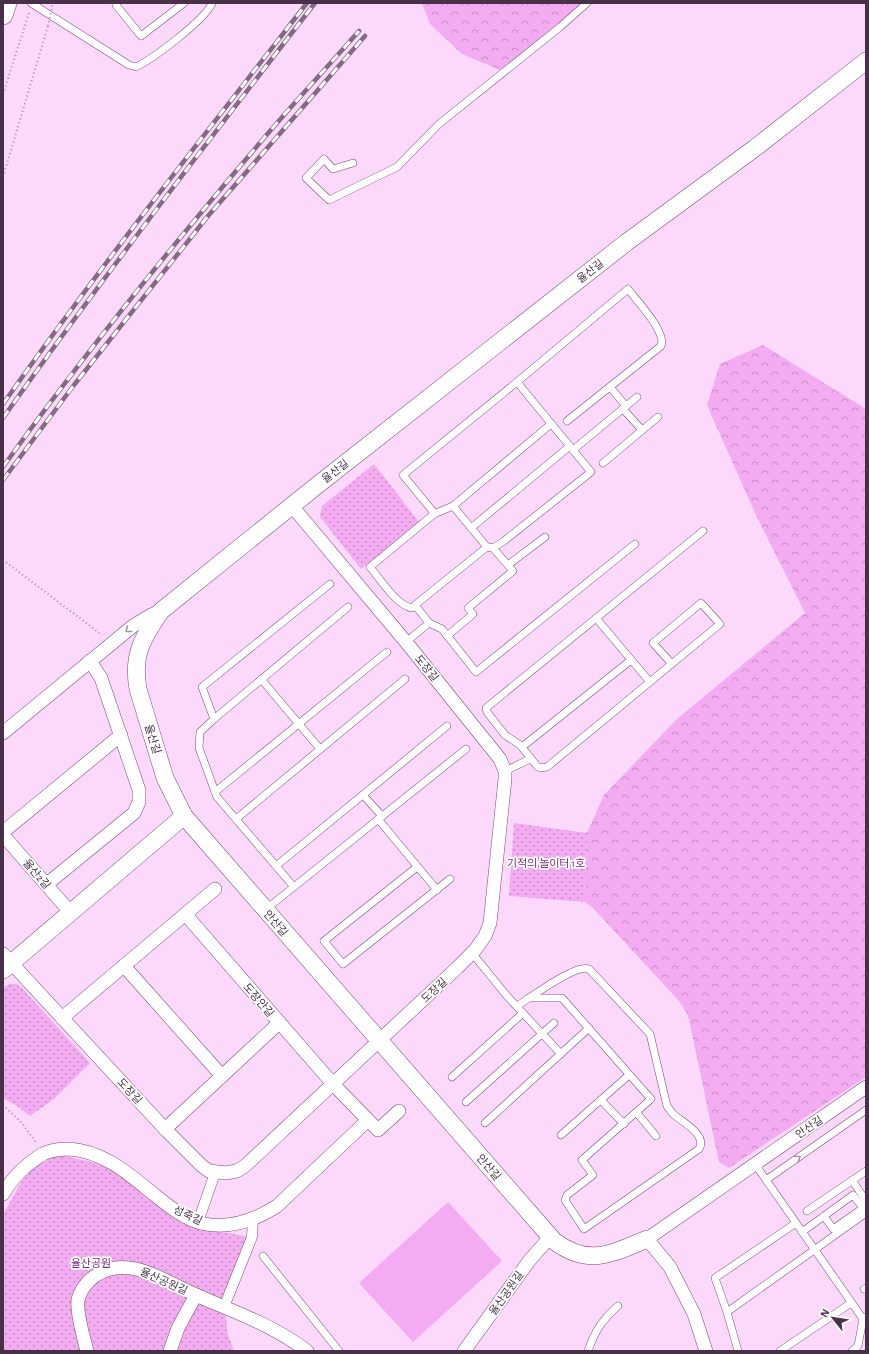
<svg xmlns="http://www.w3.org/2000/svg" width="869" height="1354" font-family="'Alegreya Sans','Noto Sans KR',sans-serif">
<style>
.forest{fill:url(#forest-crowns)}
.park{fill:url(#park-dots)}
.pitch{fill:#f3abf1}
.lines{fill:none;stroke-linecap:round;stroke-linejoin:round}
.service-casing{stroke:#7a4779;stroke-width:8}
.pedestrian-casing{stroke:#7a4779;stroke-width:11}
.minor-casing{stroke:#7a4779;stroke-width:14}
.tertiary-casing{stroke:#7a4779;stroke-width:18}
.secondary-casing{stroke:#7a4779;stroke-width:20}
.path{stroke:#a688a5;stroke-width:2;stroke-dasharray:1 3;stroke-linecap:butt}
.service{stroke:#fff;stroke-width:7}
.pedestrian{stroke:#fff;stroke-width:10}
.minor{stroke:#fff;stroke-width:13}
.tertiary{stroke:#fff;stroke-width:17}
.secondary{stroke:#fff;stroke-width:19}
.rail-casing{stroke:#856a84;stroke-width:4.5}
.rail{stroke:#fff;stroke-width:3;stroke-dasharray:9;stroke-linecap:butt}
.path-bridge{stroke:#a688a5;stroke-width:2;stroke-dasharray:1 3;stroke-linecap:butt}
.oneway{stroke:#a498a4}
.labels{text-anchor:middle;stroke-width:3.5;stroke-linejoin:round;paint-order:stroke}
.street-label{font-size:11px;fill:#483148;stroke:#fff}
.park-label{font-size:11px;fill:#822f83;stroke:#fff}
</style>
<defs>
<pattern id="forest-crowns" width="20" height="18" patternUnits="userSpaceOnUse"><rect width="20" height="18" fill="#f3abf1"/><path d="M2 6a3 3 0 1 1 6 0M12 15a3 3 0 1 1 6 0" fill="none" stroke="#c78cc5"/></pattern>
<pattern id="park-dots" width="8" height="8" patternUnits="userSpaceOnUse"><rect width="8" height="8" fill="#f3abf1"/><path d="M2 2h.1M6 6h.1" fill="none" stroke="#c78cc5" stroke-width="1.8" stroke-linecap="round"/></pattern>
</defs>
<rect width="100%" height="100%" fill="#fcd8fa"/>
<g class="forest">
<polygon points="422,3 587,3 505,72 462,54 430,24"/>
<polygon points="763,345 866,409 866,1077 729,1168 719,1162 688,1015 679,1001 594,909 585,902 587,833 604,795 677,719 805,613 755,513 707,405 720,364"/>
</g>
<g class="park">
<polygon points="374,464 420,523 361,569 320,517 322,506"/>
<polygon points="514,823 587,833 585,902 509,896"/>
<polygon points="10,984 16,984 21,987 90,1063 54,1099 30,1116 17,1106 3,1098 3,988"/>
<path d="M65 1156C75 1159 85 1160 95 1163 106 1166 119 1173 128 1180 146 1193 160 1212 180 1222 200 1233 226 1230 246 1237L224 1294 227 1332 234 1351H3V1215L21 1182 34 1167 51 1157Z"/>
</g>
<polygon class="pitch" points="448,1202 502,1261 413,1342 359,1283"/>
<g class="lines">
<defs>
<g id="service">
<path d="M31 3 129 65 136 67C154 58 205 20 212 3"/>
<polyline points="116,5 141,36 184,3"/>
<polyline points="353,163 333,169 324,159 306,178 329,200 397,167 439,124 560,27 587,3"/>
<polyline points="517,382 591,472 504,541 493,548 487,547 415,605 429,623 442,629 476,672 635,544"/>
<polyline points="610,387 626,406"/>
<polyline points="623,409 642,430"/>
<polyline points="573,450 637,397"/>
<polyline points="603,463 658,417"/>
<polyline points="453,506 487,547"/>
<path d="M435 514 403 475 517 382 628 289C636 300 667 332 661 346L567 421"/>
<polyline points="471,528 570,446"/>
<polyline points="508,565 545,537"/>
<path d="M415 605 412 608C397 606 380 579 370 567L434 514 453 506 551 424"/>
<polyline points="596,618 650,682"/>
<polyline points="447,636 473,614 468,608 513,571 493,548"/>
<polyline points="406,642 429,623"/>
<polyline points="672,664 653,643 701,603 720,624 547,767 540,768 537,766 520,745 505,735 487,712 486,708 703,531"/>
<polyline points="261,679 320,749"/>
<polyline points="214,719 202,687 330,584"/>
<polyline points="522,747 631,660"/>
<polyline points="505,771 530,759"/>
<polyline points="215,792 387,652"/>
<polyline points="363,795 382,816"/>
<polyline points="236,819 405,679"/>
<polyline points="378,819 437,890"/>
<polyline points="276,866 447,726"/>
<polyline points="417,867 324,941 343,964 450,879"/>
<polyline points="294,887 217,797 199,748 200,732 214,719 348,607"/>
<polyline points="265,910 466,749"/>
<polyline points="472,953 507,996 561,1054"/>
<path d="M517 1006C530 998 576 963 589 969L650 1034 667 1106C669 1109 671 1111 673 1114 681 1121 708 1135 699 1149L584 1229 565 1200 567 1195 593 1175 582 1160 651 1099 562 998H529"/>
<polyline points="452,1077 523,1013"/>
<polyline points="601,1100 624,1124"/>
<polyline points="466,1102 554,1023"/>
<polyline points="637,1113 656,1136"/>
<polyline points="485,1123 589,1028"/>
<polyline points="561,1135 629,1075"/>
<polyline points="755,1164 863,1319 866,1317"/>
<polyline points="766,1180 866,1110"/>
<polyline points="852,1180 866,1201"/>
<polyline points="807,1211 866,1171"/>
<polyline points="802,1232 853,1195 863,1208 833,1229 824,1216"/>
<polyline points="263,1256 339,1351"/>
<polyline points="864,1289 866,1288"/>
<polyline points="727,1312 866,1213"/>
<path d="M588 1351C595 1331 602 1320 618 1306"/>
<polyline points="738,1351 727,1312 715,1278 796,1223"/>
<polyline points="780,1351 851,1303"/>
<polyline points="852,1351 858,1346 863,1319"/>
</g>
<g id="pedestrian">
<polyline points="198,1222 215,1173"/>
<polyline points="224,1307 252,1237 253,1219"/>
</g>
<g id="minor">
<polyline points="3,733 133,626 151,615 161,611"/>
<polyline points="3,832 121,735"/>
<polyline points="3,835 71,913"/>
<polyline points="47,884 134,813 139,802 139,790 101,678 90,661"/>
<polyline points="3,954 165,1129 202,1166 209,1171 226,1173 237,1171 246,1165 457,968 475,950 485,936 490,923 505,779 505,771 500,759 406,642 292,506"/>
<polyline points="124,966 222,1076"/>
<polyline points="62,1018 215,889"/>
<polyline points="368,1120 378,1130 399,1111"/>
<polyline points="165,1129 279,1023"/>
<path d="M3 1194C12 1178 23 1167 38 1157 47 1150 58 1149 69 1149 104 1151 130 1175 156 1196 171 1208 186 1220 205 1224 231 1229 255 1220 277 1206L368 1120 333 1084 186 915"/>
<path d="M87 1351C84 1339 76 1312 78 1300 80 1291 87 1281 95 1276 128 1253 165 1282 196 1295 234 1312 273 1325 307 1351"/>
<polyline points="170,1351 178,1328 196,1295"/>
<polyline points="464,1351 529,1261 550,1237"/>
<polyline points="706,1351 694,1314 670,1267 647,1239 866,1087"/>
</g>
<g id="tertiary">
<path d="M184 816 554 1241C589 1267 611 1254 647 1239"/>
<path d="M3 970 184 816 165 778 138 689C132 656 142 638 161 611L315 487 627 242 755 148 866 61"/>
</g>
<polyline id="secondary" points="3,15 7,3"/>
</defs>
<use href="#service" class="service-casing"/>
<use href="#pedestrian" class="pedestrian-casing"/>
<use href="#minor" class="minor-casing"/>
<use href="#tertiary" class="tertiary-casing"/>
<use href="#secondary" class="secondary-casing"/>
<g class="path">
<polyline points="3,94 29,13"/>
<polyline points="3,177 48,26"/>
<polyline points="3,560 102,635"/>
<polyline points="3,1105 22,1123 37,1144"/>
</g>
<use href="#service" class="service"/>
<use href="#pedestrian" class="pedestrian"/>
<use href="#minor" class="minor"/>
<use href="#tertiary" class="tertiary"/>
<use href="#secondary" class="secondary"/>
<defs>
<g id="rail">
<path d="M3 404C100 267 204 135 307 3"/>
<path d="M3 418C103 277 209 140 315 3"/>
<path d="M3 467C81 358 166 253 253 151 287 110 324 71 359 31"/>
<polyline points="3,480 74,385 208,216 365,36"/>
</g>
</defs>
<use href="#rail" class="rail-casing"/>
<use href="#rail" class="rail"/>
<polyline class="path-bridge" points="48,26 53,3"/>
</g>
<defs><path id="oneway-chevron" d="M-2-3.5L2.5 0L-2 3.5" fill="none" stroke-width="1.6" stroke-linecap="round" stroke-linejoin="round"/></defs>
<g class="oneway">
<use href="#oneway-chevron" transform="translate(128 630) rotate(142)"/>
<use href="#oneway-chevron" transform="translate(798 1158) rotate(-35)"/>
</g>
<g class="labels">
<g class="street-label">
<text transform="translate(590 271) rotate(-38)" y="4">율산길</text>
<text transform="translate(335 471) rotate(-38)" y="4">율산길</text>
<text transform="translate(427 668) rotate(51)" y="4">도장길</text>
<text transform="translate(153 739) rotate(73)" y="4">율산길</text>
<text transform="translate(37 874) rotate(49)" y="4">율산2길</text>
<text transform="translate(276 923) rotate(49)" y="4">안산길</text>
<text transform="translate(434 990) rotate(-43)" y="4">도장길</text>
<text transform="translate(259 1000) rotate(49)" y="4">도장안길</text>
<text transform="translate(130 1091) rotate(47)" y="4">도장길</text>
<text transform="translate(809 1127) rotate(-35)" y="4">안산길</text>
<text transform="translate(489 1167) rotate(49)" y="4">안산길</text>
<text transform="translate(188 1215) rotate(25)" y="4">성죽길</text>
<text transform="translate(164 1281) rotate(24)" y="4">율산공원길</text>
<text transform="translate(506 1293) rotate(-55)" y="4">율산공원길</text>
</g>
<g class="park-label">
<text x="546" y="867">기적의 놀이터 1호</text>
<text x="91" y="1267">율산공원</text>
</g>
</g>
<rect width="869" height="1354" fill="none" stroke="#483148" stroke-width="8"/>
<g transform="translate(833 1318) rotate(300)" stroke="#ffffff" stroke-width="3" paint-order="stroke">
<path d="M0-3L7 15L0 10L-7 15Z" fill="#483148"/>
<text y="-6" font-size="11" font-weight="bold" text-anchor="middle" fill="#483148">N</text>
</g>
</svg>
